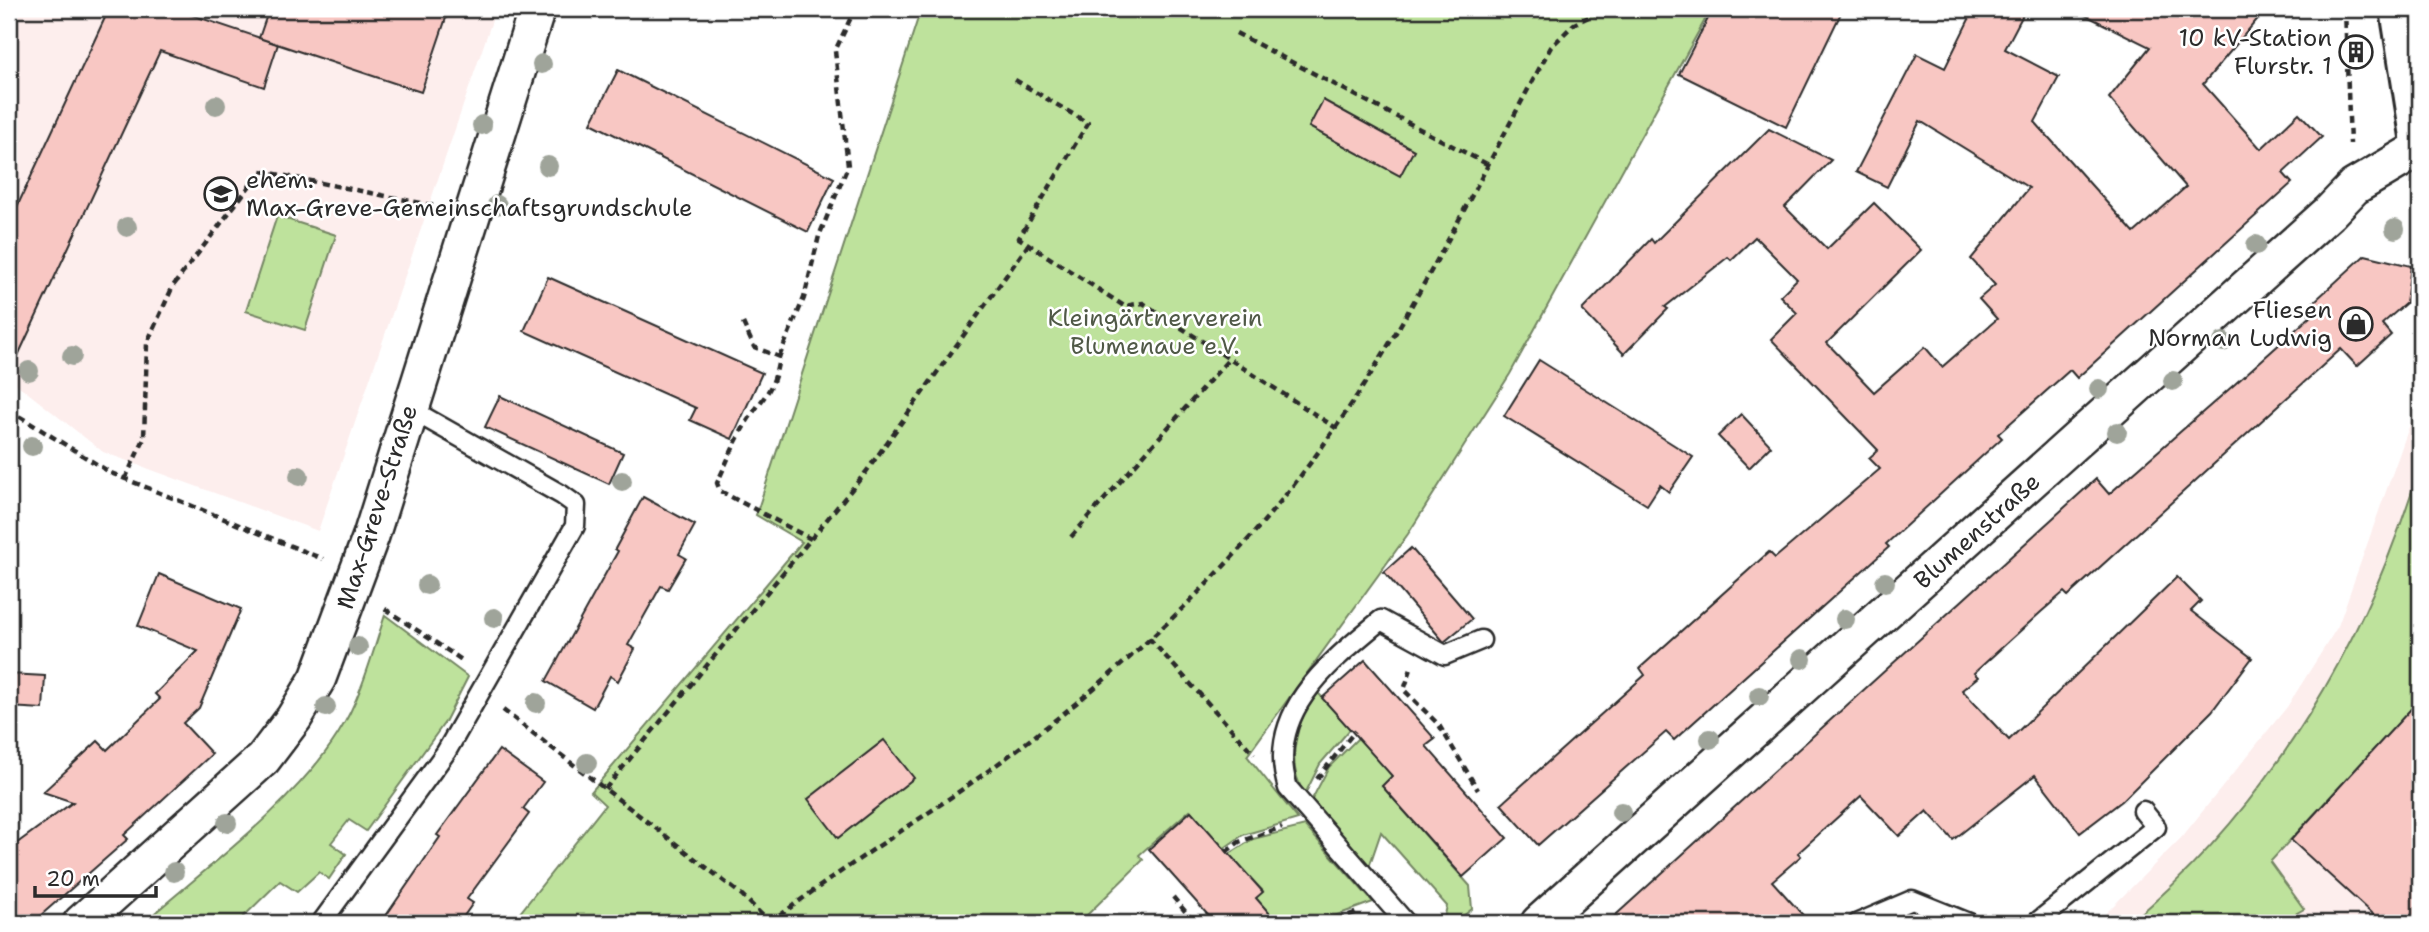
<svg xmlns="http://www.w3.org/2000/svg" width="2429" height="932" font-family="'Shantell Sans',sans-serif">
<style>
.built{fill:#fdeeed}
.green{fill:#bee29c;stroke:#748664;stroke-width:2}
.building{fill:#f8c7c3;stroke:#2b2b2b;stroke-width:2}
.lines{fill:none;stroke-linecap:round;stroke-linejoin:round}
.lane-casing{stroke:#2b2b2b;stroke-width:23}
.street-casing{stroke:#2b2b2b;stroke-width:40}
.secondary-casing{stroke:#2b2b2b;stroke-width:44}
.path{stroke:#2b2b2b;stroke-width:4.5;stroke-dasharray:7 5;stroke-linecap:butt}
.lane{stroke:#fff;stroke-width:18}
.street{stroke:#fff;stroke-width:35}
.secondary{stroke:#fff;stroke-width:38}
.tree{fill:#9fa49a}
.labels{text-anchor:middle;stroke-width:5;stroke-linejoin:round;paint-order:stroke}
.poi-label{font-size:24px;fill:#2b2b2b;stroke:#fff;text-anchor:end}
.park-label{font-size:24px;fill:#505947;stroke:#fff}
.street-label{font-size:24px;fill:#2b2b2b;stroke:#fff}
</style>
<rect width="100%" height="100%" fill="#fff"/>
<filter id="ink" filterUnits="userSpaceOnUse"><feTurbulence type="fractalNoise" baseFrequency=".0143" numOctaves="2"/><feDisplacementMap in="SourceGraphic" scale="14" xChannelSelector="R" yChannelSelector="G"/><feConvolveMatrix kernelMatrix="1 2 1 2 8 2 1 2 1" color-interpolation-filters="sRGB"/></filter>
<g filter="url(#ink)">
<g class="built">
<polygon points="9,9 496,9 318,531 103,452 9,378"/>
<polygon points="2420,396 2420,923 2096,923 2181,838 2287,707 2338,626"/>
</g>
<g class="green">
<polygon points="921,9 1711,9 1510,374 1408,534 1247,756 1298,819 1243,835 1223,849 1190,810 1139,855 1143,860 1079,923 512,923 605,805 591,792 802,542 756,515"/>
<polygon points="277,216 336,235 305,330 246,311"/>
<path d="M2420 465V699L2270 862 2304 909 2279 923H2130C2270 807 2369 638 2420 465Z"/>
<path d="M385 615 468 677 445 722 366 831 349 820 331 843 346 854 329 879 319 872 297 892 280 881 237 923H143C206 868 293 805 338 734 361 698 372 655 385 615Z"/>
<path d="M1317 692 1352 727 1320 764 1305 794C1284 764 1297 719 1317 692Z"/>
<polygon points="1360,736 1392,776 1382,786 1470,886 1472,909 1454,923 1443,923 1447,906 1381,832 1369,867 1311,801 1329,767"/>
<polygon points="1305,826 1373,902 1315,923 1278,923 1255,898 1263,891 1228,855 1253,839"/>
</g>
<g class="building">
<polygon points="109,9 174,9 278,44 264,87 160,51 9,375 9,224"/>
<polygon points="269,9 449,9 421,92 259,38"/>
<polygon points="1713,9 1843,9 1786,127 1679,74"/>
<polygon points="1974,9 2026,9 2005,49 2059,77 2035,122 2134,233 2186,187 2109,98 2150,47 2073,9 2266,9 2203,84 2261,149 2299,113 2322,137 2283,173 2292,183 2077,378 2070,370 1998,434 2002,438 1886,544 1889,547 1674,740 1666,732 1538,845 1501,804 1645,675 1640,668 1769,552 1775,558 1880,469 1869,458 1878,450 1771,339 1797,313 1780,296 1797,279 1755,237 1731,260 1728,257 1665,307 1668,309 1624,354 1582,310 1651,239 1654,243 1769,129 1831,160 1785,207 1827,249 1874,203 1921,250 1827,343 1874,392 1925,347 1942,367 1997,319 1979,299 1995,285 1971,259 2029,188 1920,121 1887,187 1856,172 1917,54 1945,68"/>
<polygon points="618,70 834,178 808,232 591,123"/>
<polygon points="1323,100 1414,150 1400,176 1309,127"/>
<polygon points="2365,255 2411,266 2406,303 2382,324 2391,335 2357,366 2341,349 2068,596 2064,592 2041,612 1974,673 1978,677 1962,690 2009,740 2177,577 2201,601 2191,611 2252,658 2212,711 2122,801 2080,833 2035,775 1953,840 1927,811 1899,836 1861,796 1798,853 1801,856 1772,881 1810,923 1607,923 2096,479 2109,494 2235,384 2311,316 2305,310"/>
<polygon points="548,277 762,373 732,439 690,420 696,408 524,331"/>
<polygon points="1539,360 1693,457 1669,492 1660,485 1647,505 1504,416"/>
<polygon points="500,396 623,453 609,484 485,427"/>
<polygon points="1741,414 1771,446 1749,468 1718,436"/>
<polygon points="643,497 695,525 679,554 686,558 668,589 661,586 628,645 635,649 618,681 610,676 593,708 546,681 618,551 615,549"/>
<polygon points="1411,548 1472,619 1444,642 1384,572"/>
<polygon points="159,574 241,609 199,708 183,723 212,754 124,835 128,839 32,923 9,923 9,849 73,802 43,792 98,741 107,750 160,699 155,694 198,651 138,626"/>
<polygon points="1365,660 1435,739 1426,746 1507,838 1463,877 1382,786 1392,776 1322,698"/>
<polygon points="9,674 45,676 43,709 9,707"/>
<polygon points="2420,699 2420,923 2382,923 2291,840"/>
<polygon points="884,740 914,778 838,838 808,799"/>
<polygon points="499,750 543,782 523,809 529,814 467,899 473,903 459,923 381,923 440,837 437,835"/>
<polygon points="1191,811 1263,892 1256,898 1278,923 1215,923 1149,849"/>
</g>
<g class="lines">
<defs>
<g id="lane">
<polyline points="321,923 446,752 575,526 576,505 562,495 410,409"/>
<path d="M1406 923 1288 788C1264 713 1330 662 1381 620L1445 655 1481 640"/>
<polyline points="1858,923 1912,900 1969,923"/>
<polyline points="2036,923 2156,827 2143,811"/>
</g>
<g id="street">
<polyline points="81,923 263,759 294,718 318,678 371,536 537,9"/>
<polyline points="1539,923 2329,213 2354,187 2420,148"/>
</g>
<polyline id="secondary" points="2400,9 2420,136"/>
</defs>
<use href="#lane" class="lane-casing"/>
<use href="#street" class="street-casing"/>
<use href="#secondary" class="secondary-casing"/>
<g class="path">
<polyline points="2345,9 2350,144"/>
<polyline points="1236,33 1487,164"/>
<polyline points="1015,80 1088,123 1019,238 1124,306 1143,303 1336,428"/>
<path d="M743 323 754 347 779 357C774 391 765 394 748 420 736 439 727 462 717 483L720 491 811 539"/>
<polyline points="779,357 804,298 819,236 848,166 835,51 855,9"/>
<polyline points="9,410 111,473 323,559"/>
<polyline points="125,479 144,439 147,343 173,286 261,171 436,206"/>
<polyline points="1071,537 1228,360"/>
<polyline points="385,609 465,662"/>
<polyline points="1149,638 1254,754"/>
<polyline points="1411,669 1404,690 1439,725 1478,790"/>
<polyline points="503,710 742,895 770,923"/>
<polyline points="1317,779 1355,731"/>
<polyline points="605,789 866,472 1028,245"/>
<polyline points="1226,852 1239,842 1282,827"/>
<polyline points="1173,897 1195,923"/>
<path d="M770 923C833 874 902 832 967 786 1075 710 1186 615 1270 514 1387 375 1464 205 1551 47L1574 24 1605 9"/>
<polyline points="1326,923 1358,912"/>
</g>
<use href="#lane" class="lane"/>
<use href="#street" class="street"/>
<use href="#secondary" class="secondary"/>
</g>
<g class="tree">
<circle cx="542" cy="64" r="10"/>
<circle cx="216" cy="105" r="10"/>
<circle cx="482" cy="125" r="10"/>
<circle cx="548" cy="166" r="10"/>
<circle cx="497" cy="205" r="10"/>
<circle cx="127" cy="227" r="10"/>
<circle cx="2395" cy="229" r="10"/>
<circle cx="2256" cy="245" r="10"/>
<circle cx="2223" cy="342" r="10"/>
<circle cx="72" cy="356" r="10"/>
<circle cx="29" cy="371" r="10"/>
<circle cx="2173" cy="381" r="10"/>
<circle cx="2099" cy="389" r="10"/>
<circle cx="2117" cy="432" r="10"/>
<circle cx="32" cy="446" r="10"/>
<circle cx="299" cy="476" r="10"/>
<circle cx="622" cy="481" r="10"/>
<circle cx="1885" cy="582" r="10"/>
<circle cx="427" cy="585" r="10"/>
<circle cx="494" cy="618" r="10"/>
<circle cx="1845" cy="619" r="10"/>
<circle cx="358" cy="647" r="10"/>
<circle cx="1802" cy="659" r="10"/>
<circle cx="1759" cy="696" r="10"/>
<circle cx="536" cy="703" r="10"/>
<circle cx="326" cy="707" r="10"/>
<circle cx="1710" cy="739" r="10"/>
<circle cx="587" cy="763" r="10"/>
<circle cx="1621" cy="812" r="10"/>
<circle cx="227" cy="823" r="10"/>
<circle cx="174" cy="872" r="10"/>
</g>
</g>
<defs>
<symbol id="building-ring" viewBox="-11 -11 22 22"><circle r="9.5" fill="#fff" stroke="#2b2b2b" stroke-width="1.5"/><path d="M-4-6H4V6H1V3H-1V6H-4ZM-2.5-4.3h1.7v1.8h-1.7ZM.8-4.3h1.7v1.8H.8ZM-2.5-1h1.7V.8h-1.7ZM.8-1h1.7V.8H.8Z" fill="#2b2b2b"/></symbol>
<symbol id="school-ring" viewBox="-11 -11 22 22"><circle r="9.5" fill="#fff" stroke="#2b2b2b" stroke-width="1.5"/><path d="M0-5L7-2L0 1L-7-2ZM-4 1L0 2.5L4 1V4Q0 6-4 4Z" fill="#2b2b2b"/></symbol>
<symbol id="shop-ring" viewBox="-11 -11 22 22"><circle r="9.5" fill="#fff" stroke="#2b2b2b" stroke-width="1.5"/><path d="M-5-2.5h2.3a2.7 3.5 0 0 1 5.4 0H5L5.5 6h-11ZM-1.5-2.5h3a1.5 2.3 0 0 0-3 0Z" fill="#2b2b2b"/></symbol>
</defs>
<g fill-rule="evenodd">
<use href="#building-ring" x="2337" y="33" width="38" height="38"/>
<use href="#school-ring" x="202" y="175" width="38" height="38"/>
<use href="#shop-ring" x="2337" y="305" width="38" height="38"/>
</g>
<g class="labels">
<g class="poi-label">
<text x="2332" y="46">10 kV-Station<tspan x="2332" dy="28">Flurstr. 1</tspan></text>
<text x="246" y="188" text-anchor="start">ehem.<tspan x="246" dy="28">Max-Greve-Gemeinschaftsgrundschule</tspan></text>
<text x="2332" y="318">Fliesen<tspan x="2332" dy="28">Norman Ludwig</tspan></text>
</g>
<g class="park-label">
<text x="1155" y="326">Kleingärtnerverein<tspan x="1155" dy="28">Blumenaue e.V.</tspan></text>
</g>
<g class="street-label">
<text transform="translate(377 507) rotate(-72)" y="8">Max-Greve-Straße</text>
<text transform="translate(1977 531) rotate(-42)" y="8">Blumenstraße</text>
</g>
</g>
<rect width="2429" height="932" fill="none" stroke="#fff" stroke-width="35"/>
<rect x="18" y="18" width="2394" height="897" fill="none" stroke="#2b2b2b" stroke-width="2.5" filter="url(#ink)"/>
<path d="M35 886v10h121v-10" fill="none" stroke="#2b2b2b" stroke-width="3.5"/>
<text x="46" y="886" font-size="21" fill="#2b2b2b" stroke="#ffffff" stroke-width="5" paint-order="stroke">20 m</text>
</svg>
